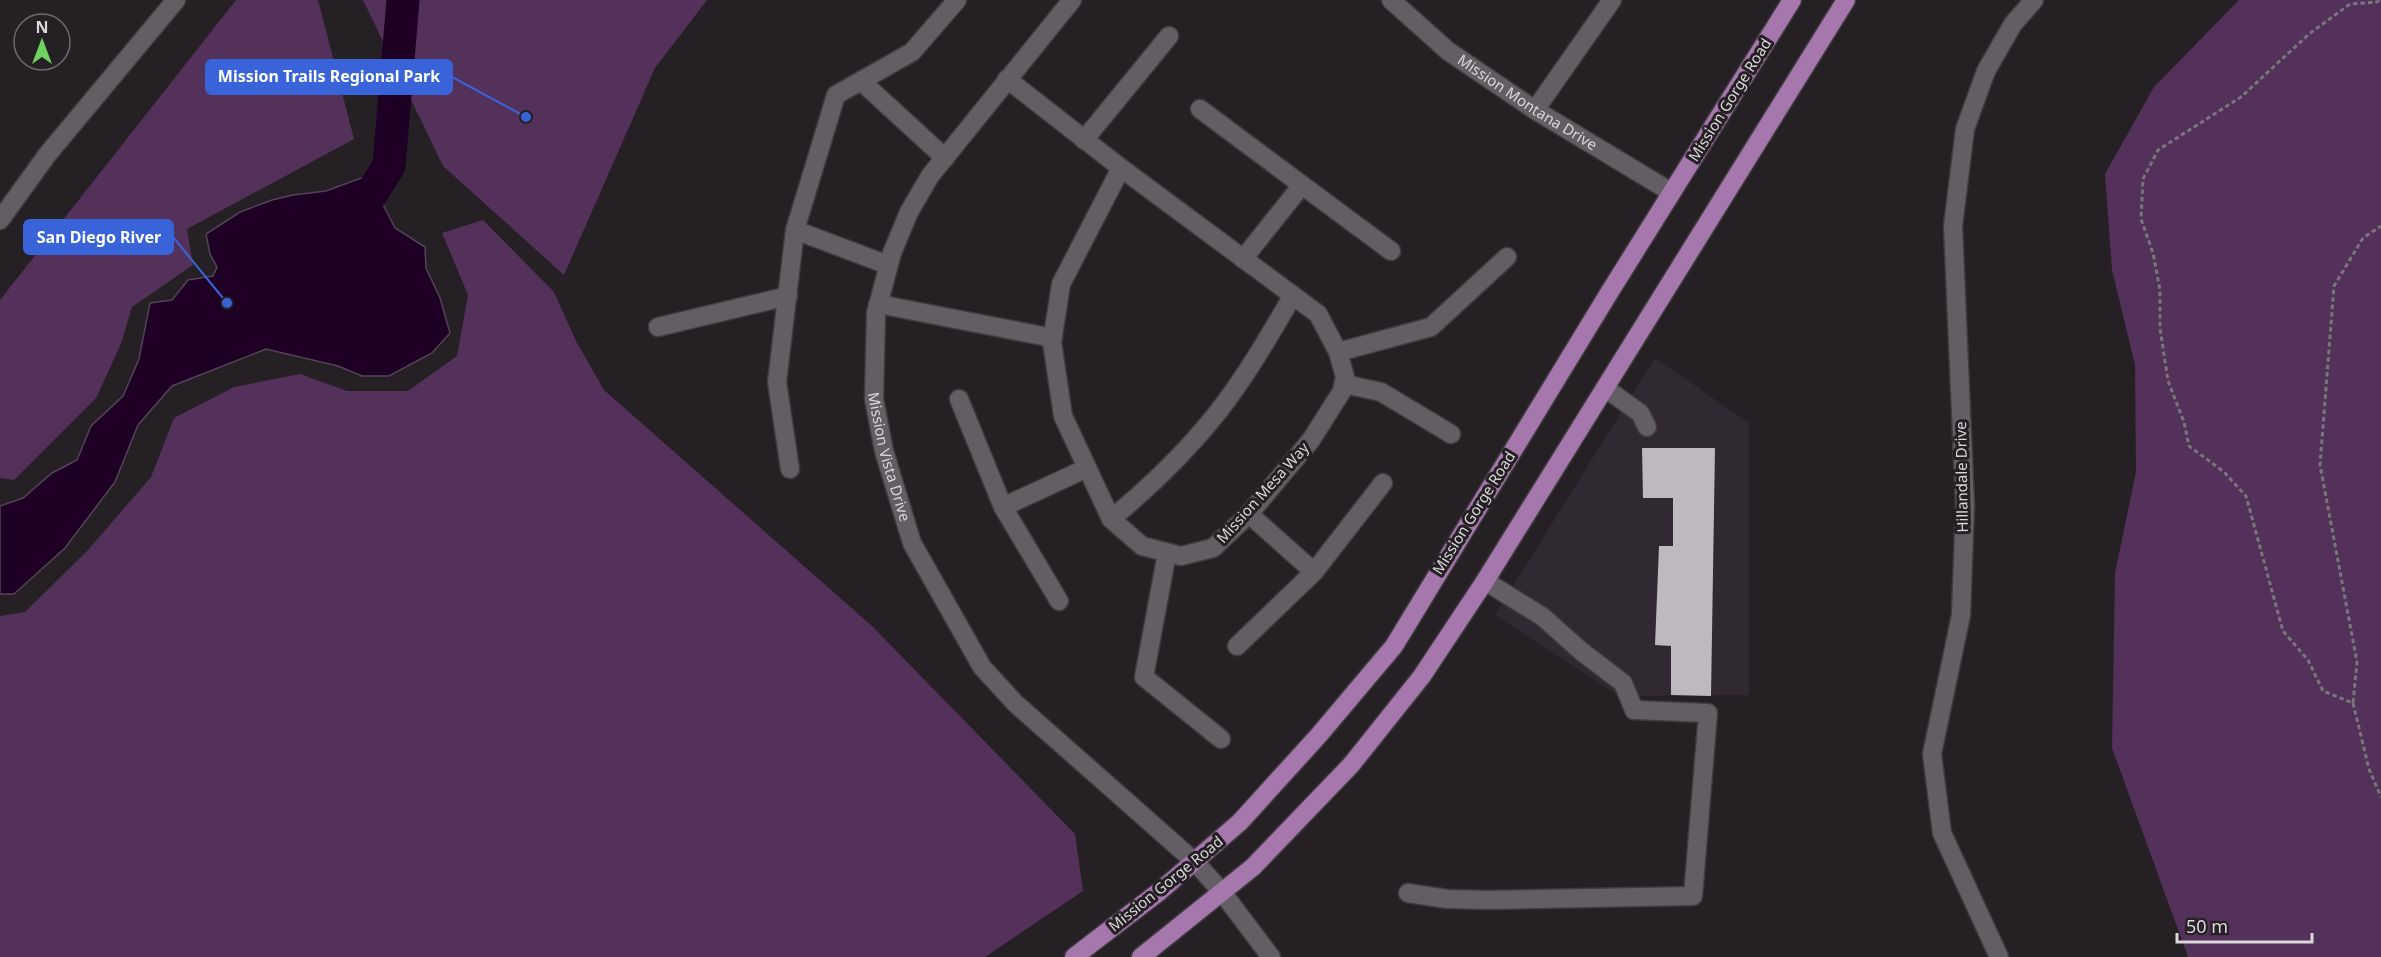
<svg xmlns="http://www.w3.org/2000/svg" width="2381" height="957" font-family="'Noto Sans',sans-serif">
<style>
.built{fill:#302931}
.green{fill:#54315a}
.water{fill:#1e0024;stroke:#56415b;stroke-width:1.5}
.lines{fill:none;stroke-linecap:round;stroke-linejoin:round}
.river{stroke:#1e0024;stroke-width:33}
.building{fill:#bdb9be}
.minor-casing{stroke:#3e3b3f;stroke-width:21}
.major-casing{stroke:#3e3b3f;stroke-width:21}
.path{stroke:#797679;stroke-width:3;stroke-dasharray:4.5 3;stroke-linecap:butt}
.minor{stroke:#625e63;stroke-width:18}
.major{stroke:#a577ad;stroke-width:18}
.labels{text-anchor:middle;stroke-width:6;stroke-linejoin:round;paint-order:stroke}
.street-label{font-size:15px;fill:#dad8db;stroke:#242024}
.leader{fill:none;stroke:#3963d8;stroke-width:2}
.callout-dot{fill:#3963d8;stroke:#242024;stroke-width:2}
.callout{fill:#3963d8;stroke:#3963d8;stroke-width:2}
.callout-label{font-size:16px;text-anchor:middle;font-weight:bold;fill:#fff}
</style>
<rect width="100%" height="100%" fill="#242024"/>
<polygon class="built" points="1655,358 1749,423 1749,695 1619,696 1495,615"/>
<g class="green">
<polygon points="236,0 318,0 354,139 187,229 193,265 132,307 121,344 96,398 14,480 0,478 0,300"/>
<polygon points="363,0 707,0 655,68 564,275 443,166"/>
<polygon points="2239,0 2381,0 2381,957 2188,957 2112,748 2115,573 2136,472 2135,365 2112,270 2105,174 2154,87"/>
<polygon points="483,220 554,292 576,341 604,390 872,626 1075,834 1083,891 985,957 0,957 0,616 25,612 88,550 151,477 174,418 234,387 300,374 347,391 408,391 457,356 468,295 442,233"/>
</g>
<polygon class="water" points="361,178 375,189 395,228 425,247 426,268 440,298 450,333 432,353 389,376 362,376 338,366 266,349 172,386 138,425 115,482 65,548 14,594 0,594 0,506 23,498 52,473 77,460 91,426 123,396 139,359 150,303 172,300 188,280 213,276 217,267 210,254 206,234 240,212 272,200 293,195 326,191"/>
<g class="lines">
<polyline class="river" points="345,221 361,210 389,166 403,0"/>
</g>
<polygon class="building" points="1642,448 1715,448 1711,696 1671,695 1671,646 1655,645 1659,546 1673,546 1673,498 1643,498"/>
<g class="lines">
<defs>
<g id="minor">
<path id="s1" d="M1072 0 930 176 909 212 892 253 876 313 874 399 884 451 912 543 982 667 1015 703 1195 862 1222 892 1271 957"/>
<path id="s2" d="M1391 0 1448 51 1535 110 1671 192"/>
<polyline points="1007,79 1121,168"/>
<polyline points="861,81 945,158"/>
<polyline points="1200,109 1302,185"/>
<polyline points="1535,110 1612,0"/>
<polyline points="1084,140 1169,36"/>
<polygon points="1121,168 1318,314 1338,352 1345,377 1342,391 1311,440 1249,514 1213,548 1181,556 1142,546 1111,519 1063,416 1052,342 1061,284"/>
<polyline points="0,220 47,155 176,0"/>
<polyline points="795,230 836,95 912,52 957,0"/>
<polyline points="1243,259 1302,185 1391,251"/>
<polyline points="878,304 1053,338"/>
<polyline points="658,327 788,296"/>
<polyline points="1338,352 1431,327 1507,257"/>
<polyline points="1344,384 1381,392 1451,434"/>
<polyline points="1605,388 1640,413 1647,427"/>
<polyline points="959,399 1003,507 1087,468"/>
<polyline points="790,469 777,382 795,230 888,265"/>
<polyline points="1003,507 1059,601"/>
<polyline points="1249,514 1314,572"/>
<path d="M1111 519C1150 487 1187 451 1218 412 1246 376 1270 335 1293 295"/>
<polyline points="1167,553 1144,677 1221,739"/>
<polyline points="1237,646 1314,572 1383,483"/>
<polyline points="1408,893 1447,899 1489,900 1693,896 1708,713 1634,710 1623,683 1581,651 1543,617 1485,581"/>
<polyline points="1999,957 1942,833 1932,754 1961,615 1965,505 1953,226 1965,129 1986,71 2013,24 2034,0"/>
</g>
<g id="major">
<polyline points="1074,957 1160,891 1240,822 1319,735 1394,646 1609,293 1792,0"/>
<polyline points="1141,957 1253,867 1351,765 1422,676 1485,581 1846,0"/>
</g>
</defs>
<use href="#minor" class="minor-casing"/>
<use href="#major" class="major-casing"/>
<g class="path">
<polyline points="2379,0 2377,2 2350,4 2309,34 2241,97 2158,150 2143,179 2141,219 2153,253 2160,290 2160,328 2168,381 2184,422 2189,446 2224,472 2246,496 2283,631 2308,660 2323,691 2353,703 2357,662 2320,465 2334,286 2363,238 2381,226"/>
<polyline points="2353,703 2369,769 2381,797"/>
</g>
<use href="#minor" class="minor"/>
<use href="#major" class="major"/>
</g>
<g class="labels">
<g class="street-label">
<text transform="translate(1730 100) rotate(-58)" y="5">Mission Gorge Road</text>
<text dy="5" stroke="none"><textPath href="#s2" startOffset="171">Mission Montana Drive</textPath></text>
<text dy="5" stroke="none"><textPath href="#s1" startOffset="520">Mission Vista Drive</textPath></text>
<text transform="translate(1962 477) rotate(-91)" y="5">Hillandale Drive</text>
<text transform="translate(1263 493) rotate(-48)" y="5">Mission Mesa Way</text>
<text transform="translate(1474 513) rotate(-58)" y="5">Mission Gorge Road</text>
<text transform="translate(1166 884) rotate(-39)" y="5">Mission Gorge Road</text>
</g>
</g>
<path class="leader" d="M526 117L452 77M227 303L173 237"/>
<g class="callout-dot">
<circle cx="526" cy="117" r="6"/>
<circle cx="227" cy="303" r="6"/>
</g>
<g class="callout">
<rect x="206" y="60" width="246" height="34" rx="6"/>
<rect x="24" y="220" width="149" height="34" rx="6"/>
</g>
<g class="callout-label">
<text x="329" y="82">Mission Trails Regional Park</text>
<text x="99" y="243">San Diego River</text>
</g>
<g transform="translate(42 42)"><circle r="28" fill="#242024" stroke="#6d6a6d" stroke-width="1.5"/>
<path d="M0-4.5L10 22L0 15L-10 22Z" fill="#6fd35f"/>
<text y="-9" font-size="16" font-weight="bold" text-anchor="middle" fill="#dad8db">N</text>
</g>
<path d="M2177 933v9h135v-9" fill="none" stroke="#dad8db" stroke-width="3"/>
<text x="2186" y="933" font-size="18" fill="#dad8db" stroke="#242024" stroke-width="4.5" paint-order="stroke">50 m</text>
</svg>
